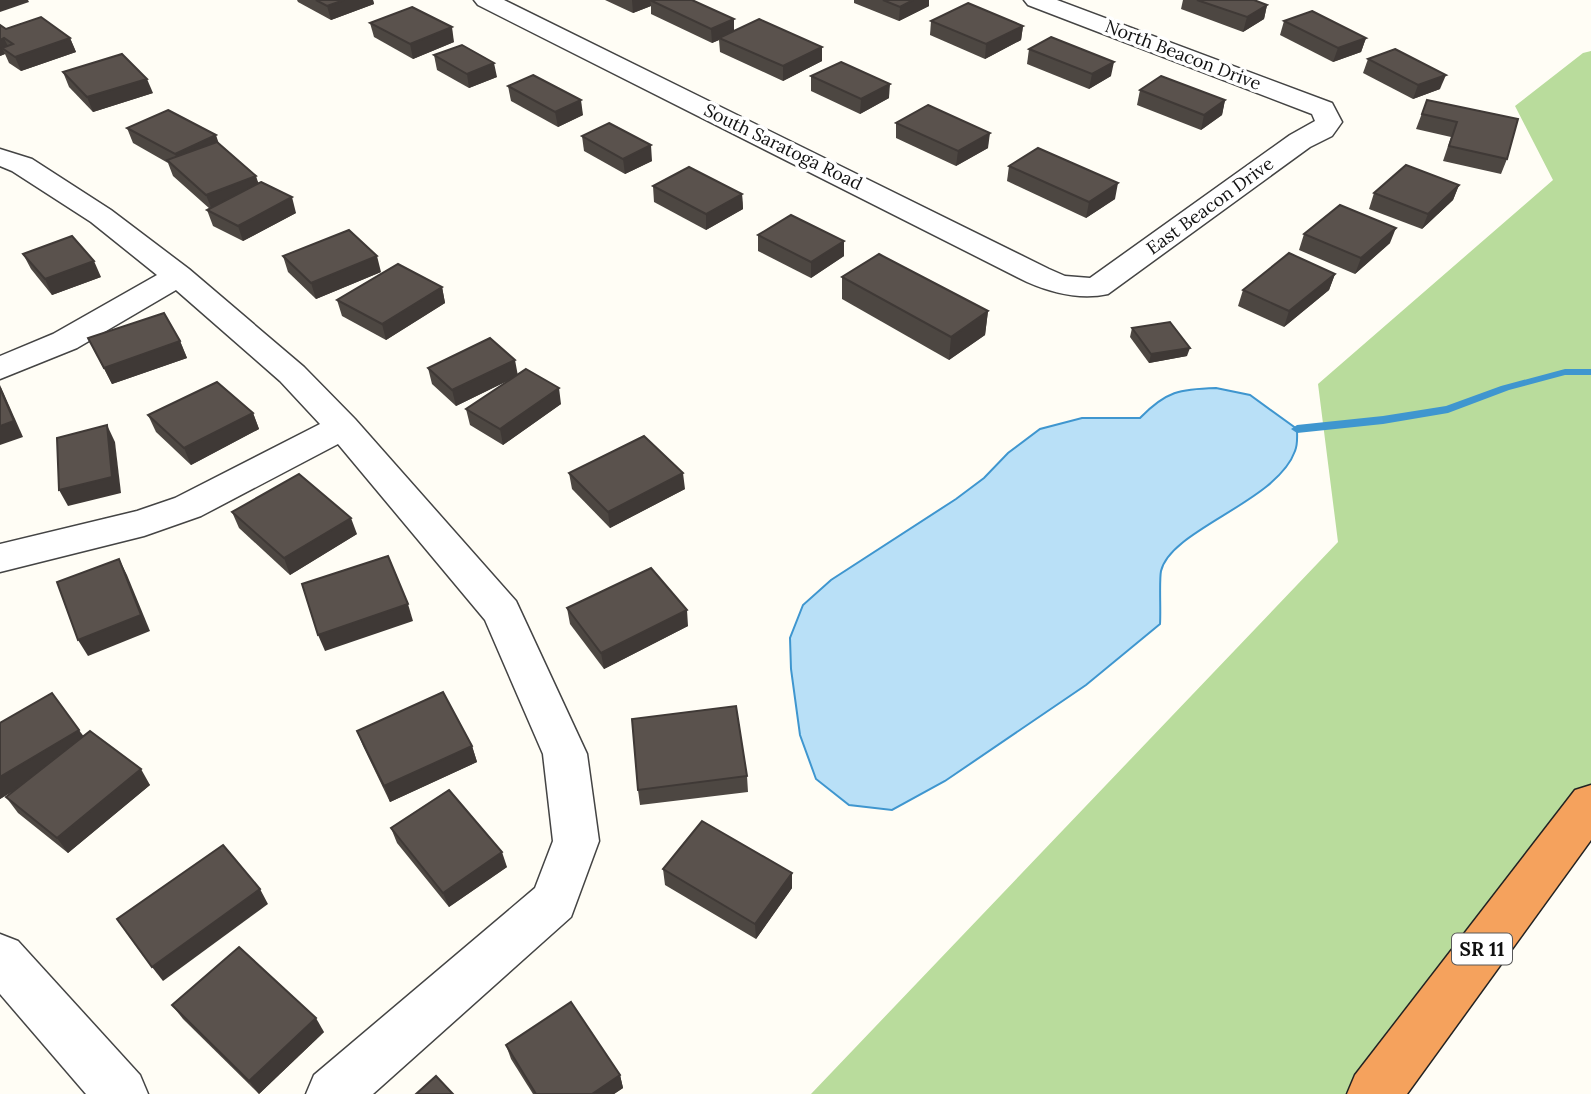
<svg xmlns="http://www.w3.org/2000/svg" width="1591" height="1094" font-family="Lora,serif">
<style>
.forest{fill:#b9dc9c}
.water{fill:#b9e0f7;stroke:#3f96cf;stroke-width:2}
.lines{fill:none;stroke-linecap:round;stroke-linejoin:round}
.stream{fill:#3f96cf;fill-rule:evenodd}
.minor-casing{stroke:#444;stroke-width:3}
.motorway-casing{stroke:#222;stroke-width:3}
.minor{fill:#fff;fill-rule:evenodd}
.motorway{fill:#f5a25d;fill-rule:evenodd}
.wall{fill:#4d4742}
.shaded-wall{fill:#3f3936}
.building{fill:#5a524d;stroke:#3f3936;stroke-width:2}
.labels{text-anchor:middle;stroke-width:7;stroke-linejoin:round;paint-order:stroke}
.far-street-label{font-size:18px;fill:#111;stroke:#fff}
.shield{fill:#fff;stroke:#585858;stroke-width:2}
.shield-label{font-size:19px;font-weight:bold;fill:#111}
</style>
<rect width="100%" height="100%" fill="#fffdf5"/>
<polygon class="forest" points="1591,51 1591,804 1374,1094 811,1094 1338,542 1318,384 1553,180 1515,106 1583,53"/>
<path class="water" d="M1216 388 1250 395 1297 429C1297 436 1298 444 1295 451 1277 502 1171 529 1161 571 1159 581 1161 611 1160 624L1086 685 945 781 892 810 849 805 816 779 800 735 791 669 790 638 803 605 831 580 956 499 984 478 1008 453 1040 429 1082 418H1140C1166 391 1180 389 1216 388Z"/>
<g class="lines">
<polygon class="stream" points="1565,369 1591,369 1591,375 1565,375 1509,390 1448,413 1383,424 1297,433 1291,429 1297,425 1383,416 1446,406 1501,386"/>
<defs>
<g id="minor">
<path d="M474 0H504L1049 269 1065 276 1090 278 1290 135 1315 121 1312 114 1028 5 1024 0H1057L1332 103 1342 122 1332 136 1310 147 1108 294C1081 300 1052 293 1027 282L478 5Z"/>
<polygon points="0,149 32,159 111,210 189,269 304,367 355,419 516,601 587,754 599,841 571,917 373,1094 306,1094 314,1075 535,888 553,841 543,754 485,620 338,444 201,516 144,536 0,572 0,544 137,511 175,498 320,424 280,381 176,290 77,348 0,379 0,356 53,334 157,275 91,222 12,171 0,166"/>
<polygon points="0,934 18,941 140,1075 148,1094 86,1094 0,994"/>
</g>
<polygon id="motorway" points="1591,785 1591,840 1407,1094 1347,1094 1355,1075 1575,790"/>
</defs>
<use href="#minor" class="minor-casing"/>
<use href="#motorway" class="motorway-casing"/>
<use href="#minor" class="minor"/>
<use href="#motorway" class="motorway"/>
</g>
<g class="wall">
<polygon points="297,0 373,0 374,4 331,20 298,2"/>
<polygon points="605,0 692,0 734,31 822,61 783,81 720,52 719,40 712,43 651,14 651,6 633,13"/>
<polygon points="854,0 929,0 929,6 899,21 854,3"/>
<polygon points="1183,0 1254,0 1267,5 1264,19 1243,32 1181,9"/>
<polygon points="931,21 1023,26 1021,40 985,59 930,35"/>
<polygon points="1284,21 1366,38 1361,52 1333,62 1280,35"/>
<polygon points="370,23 454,42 413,59 374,37"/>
<polygon points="6,29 70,38 76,52 21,71 9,63 5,54 0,56"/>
<polygon points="1029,49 1111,76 1089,89 1027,64"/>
<polygon points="434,55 497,77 469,88 437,70"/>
<polygon points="1368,59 1440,89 1413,99 1363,73"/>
<polygon points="63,72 153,93 93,112 69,87"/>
<polygon points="811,76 889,98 860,114 811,91"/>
<polygon points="508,86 583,115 558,127 511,101"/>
<polygon points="1140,90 1225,100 1222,115 1201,130 1137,105"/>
<polygon points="1427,100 1507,159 1501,174 1443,161 1451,137 1416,129"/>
<polygon points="896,123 988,148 956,166 896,138"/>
<polygon points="127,128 219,144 259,183 296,213 243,241 213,226 207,210 210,209 173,176 168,163 133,143"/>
<polygon points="582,136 652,161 625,174 584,151"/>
<polygon points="1009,166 1115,199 1086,218 1007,181"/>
<polygon points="1459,185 1453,200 1422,229 1369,209 1374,193"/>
<polygon points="653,186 742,194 743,209 706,230 654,202"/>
<polygon points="1304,234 1390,243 1355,274 1299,250"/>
<polygon points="758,235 844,241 844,256 811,278 758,251"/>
<polygon points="23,254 101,277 52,295 31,269"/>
<polygon points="283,256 381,272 316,299 288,272"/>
<polygon points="1335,274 1329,290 1284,327 1238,306 1243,290"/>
<polygon points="842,277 988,311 985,335 949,360 842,299"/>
<polygon points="442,287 445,303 386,340 342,316 337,300"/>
<polygon points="1132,328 1187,356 1149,363 1130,337"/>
<polygon points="88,338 180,341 187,358 112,384"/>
<polygon points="428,368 518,375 561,404 503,445 470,425 466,409 511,379 456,406 432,384"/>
<polygon points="253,413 259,429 191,465 156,432 148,415"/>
<polygon points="569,473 685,489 610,528 572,489"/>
<polygon points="232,512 357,534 290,575 239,528"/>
<polygon points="567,608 688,626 604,669 570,624"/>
<polygon points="0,723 84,737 150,785 68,853 18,813 6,797 16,789 0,799"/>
<polygon points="357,731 472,746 477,762 390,802 363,746"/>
<polygon points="747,776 748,792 640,805 638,790"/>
<polygon points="391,828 507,867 449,907 397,843"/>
<polygon points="663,869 792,873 792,888 756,939 665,885"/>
<polygon points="172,1005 324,1032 259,1094 183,1019"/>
<polygon points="506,1045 620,1075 623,1088 614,1094 533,1094 511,1059"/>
</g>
<g class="shaded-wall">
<polygon points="0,0 28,0 29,2 0,12"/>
<polygon points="344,0 373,0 374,4 331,20 327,6"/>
<polygon points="632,0 664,0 650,0 651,6 633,13"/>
<polygon points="913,0 929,0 929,6 899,21 900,7"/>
<polygon points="1267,5 1264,19 1243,32 1247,17"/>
<polygon points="734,19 734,33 719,38 719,40 712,43 711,29"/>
<polygon points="1023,26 1021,40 985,59 986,44"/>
<polygon points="452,27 454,42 413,59 410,44"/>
<polygon points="4,38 11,53 2,48 5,54 0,56 0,40"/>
<polygon points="70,38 76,52 21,71 15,57"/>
<polygon points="1366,38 1361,52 1333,62 1338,48"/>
<polygon points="822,47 822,61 783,81 783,66"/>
<polygon points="1114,62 1111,76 1089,89 1092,74"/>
<polygon points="494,63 497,77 469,88 467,74"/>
<polygon points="1446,75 1440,89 1413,99 1418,85"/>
<polygon points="147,79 153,93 93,112 87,97"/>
<polygon points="890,84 889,98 860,114 861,99"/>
<polygon points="581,100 583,115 558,127 555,112"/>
<polygon points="1225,100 1222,115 1201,130 1204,115"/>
<polygon points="990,133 988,148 956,166 958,151"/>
<polygon points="216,135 221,150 180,169 175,154"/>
<polygon points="651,145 652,161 625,174 623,159"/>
<polygon points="256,176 261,191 212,210 206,195"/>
<polygon points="1118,183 1115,199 1086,218 1089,202"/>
<polygon points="1459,185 1453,200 1422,229 1428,214"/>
<polygon points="742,194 743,209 706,230 706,214"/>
<polygon points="292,197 296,213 243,241 238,226"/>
<polygon points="1396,228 1390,243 1355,274 1361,258"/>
<polygon points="844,241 844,256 811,278 811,262"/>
<polygon points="377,256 381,272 316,299 311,283"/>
<polygon points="94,261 101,277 52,295 45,279"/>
<polygon points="1335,274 1329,290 1284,327 1289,311"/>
<polygon points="442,287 445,303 386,340 382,324"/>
<polygon points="988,311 985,335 949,360 951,337"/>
<polygon points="180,341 187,358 112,384 104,368"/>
<polygon points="1190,348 1187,356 1149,363 1151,354"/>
<polygon points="515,360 518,376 456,406 452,390"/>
<polygon points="0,385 23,437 0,445"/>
<polygon points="559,388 561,404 503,445 500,429"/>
<polygon points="253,413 259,429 191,465 184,448"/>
<polygon points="107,425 115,442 121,493 68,506 59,490"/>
<polygon points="683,473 685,489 610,528 608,512"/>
<polygon points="351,518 357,534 290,575 284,558"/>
<polygon points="119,559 127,575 150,631 88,656 78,640"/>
<polygon points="408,604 413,621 325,651 318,635"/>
<polygon points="687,610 688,626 604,669 601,653"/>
<polygon points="79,730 90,745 0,799 0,777"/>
<polygon points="472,746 477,762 390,802 384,786"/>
<polygon points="141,769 150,785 68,853 57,838"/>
<polygon points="502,852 507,867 449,907 443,893"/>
<polygon points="792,873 792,888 756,939 755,924"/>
<polygon points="260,889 268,904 163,981 152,967"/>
<polygon points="316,1018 324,1032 259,1094 249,1081"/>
<polygon points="620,1075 623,1088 614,1094 592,1094"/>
</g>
<g class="building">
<polygon points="316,0 344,0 327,6"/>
<polygon points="650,0 692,0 734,19 711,29"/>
<polygon points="883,0 913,0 900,7"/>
<polygon points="1197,0 1254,0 1267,5 1247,17"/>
<polygon points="968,3 1023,26 986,44 931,21"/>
<polygon points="412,7 452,27 410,44 370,23"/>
<polygon points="1312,11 1366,38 1338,48 1284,21"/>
<polygon points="41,17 70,38 15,57 2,48 13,44 4,38 0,40 0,25 6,29"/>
<polygon points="759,19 822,47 783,66 719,38"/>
<polygon points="1051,37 1114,62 1092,74 1029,49"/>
<polygon points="462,45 494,63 467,74 434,55"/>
<polygon points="1395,49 1446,75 1418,85 1368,59"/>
<polygon points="122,54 147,79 87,97 63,72"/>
<polygon points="841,62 890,84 861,99 811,76"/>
<polygon points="533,75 581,100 555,112 508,86"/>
<polygon points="1161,76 1225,100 1204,115 1140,90"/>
<polygon points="1427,100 1518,119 1507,159 1449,146 1457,122 1422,114"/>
<polygon points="928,105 990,133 958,151 896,123"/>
<polygon points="168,110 216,135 175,154 127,128"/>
<polygon points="609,123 651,145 623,159 582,136"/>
<polygon points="217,142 256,176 206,195 167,160"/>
<polygon points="1038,148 1118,183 1089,202 1009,166"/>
<polygon points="1406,165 1459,185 1428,214 1374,193"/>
<polygon points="689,167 742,194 706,214 653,186"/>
<polygon points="261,182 292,197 238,226 207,210"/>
<polygon points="1340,205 1396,228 1361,258 1304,234"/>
<polygon points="791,215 844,241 811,262 758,235"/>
<polygon points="349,230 377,256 311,283 283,256"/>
<polygon points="72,236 94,261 45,279 23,254"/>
<polygon points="1289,253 1335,274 1289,311 1243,290"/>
<polygon points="879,254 988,311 951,337 842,277"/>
<polygon points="398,264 442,287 382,324 337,300"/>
<polygon points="164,313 180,341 104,368 88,338"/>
<polygon points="1170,322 1190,348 1151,354 1132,328"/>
<polygon points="490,338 515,360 452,390 428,368"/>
<polygon points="526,369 559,388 500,429 466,409"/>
<polygon points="217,382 253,413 184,448 148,415"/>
<polygon points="0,388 14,421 0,426"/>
<polygon points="107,425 112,477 59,490 57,438"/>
<polygon points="644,436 683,473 608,512 569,473"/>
<polygon points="299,474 351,518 284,558 232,512"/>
<polygon points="388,556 408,604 318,635 302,584"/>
<polygon points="119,559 141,615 78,640 57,582"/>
<polygon points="651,568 687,610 601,653 567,608"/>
<polygon points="443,692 472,746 384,786 357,731"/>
<polygon points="52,693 79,730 0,777 0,723"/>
<polygon points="736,706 747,776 638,790 632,719"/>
<polygon points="90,731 141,769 57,838 6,797"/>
<polygon points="449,790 502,852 443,893 391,828"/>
<polygon points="702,821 792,873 755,924 663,869"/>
<polygon points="223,845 260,889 152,967 117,919"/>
<polygon points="239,947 316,1018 249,1081 172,1005"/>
<polygon points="571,1002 620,1075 592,1094 536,1094 506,1045"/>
<polygon points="436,1076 453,1094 416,1094"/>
</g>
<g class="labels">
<g class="far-street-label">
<text transform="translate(1183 55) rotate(21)" y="6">North Beacon Drive</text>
<text transform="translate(783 147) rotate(26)" y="6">South Saratoga Road</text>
<text transform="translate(1210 206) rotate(-36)" y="6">East Beacon Drive</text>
</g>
<rect class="shield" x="1452" y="933.5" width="60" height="31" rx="5"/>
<g class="shield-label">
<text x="1482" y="956">SR 11</text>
</g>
</g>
</svg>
